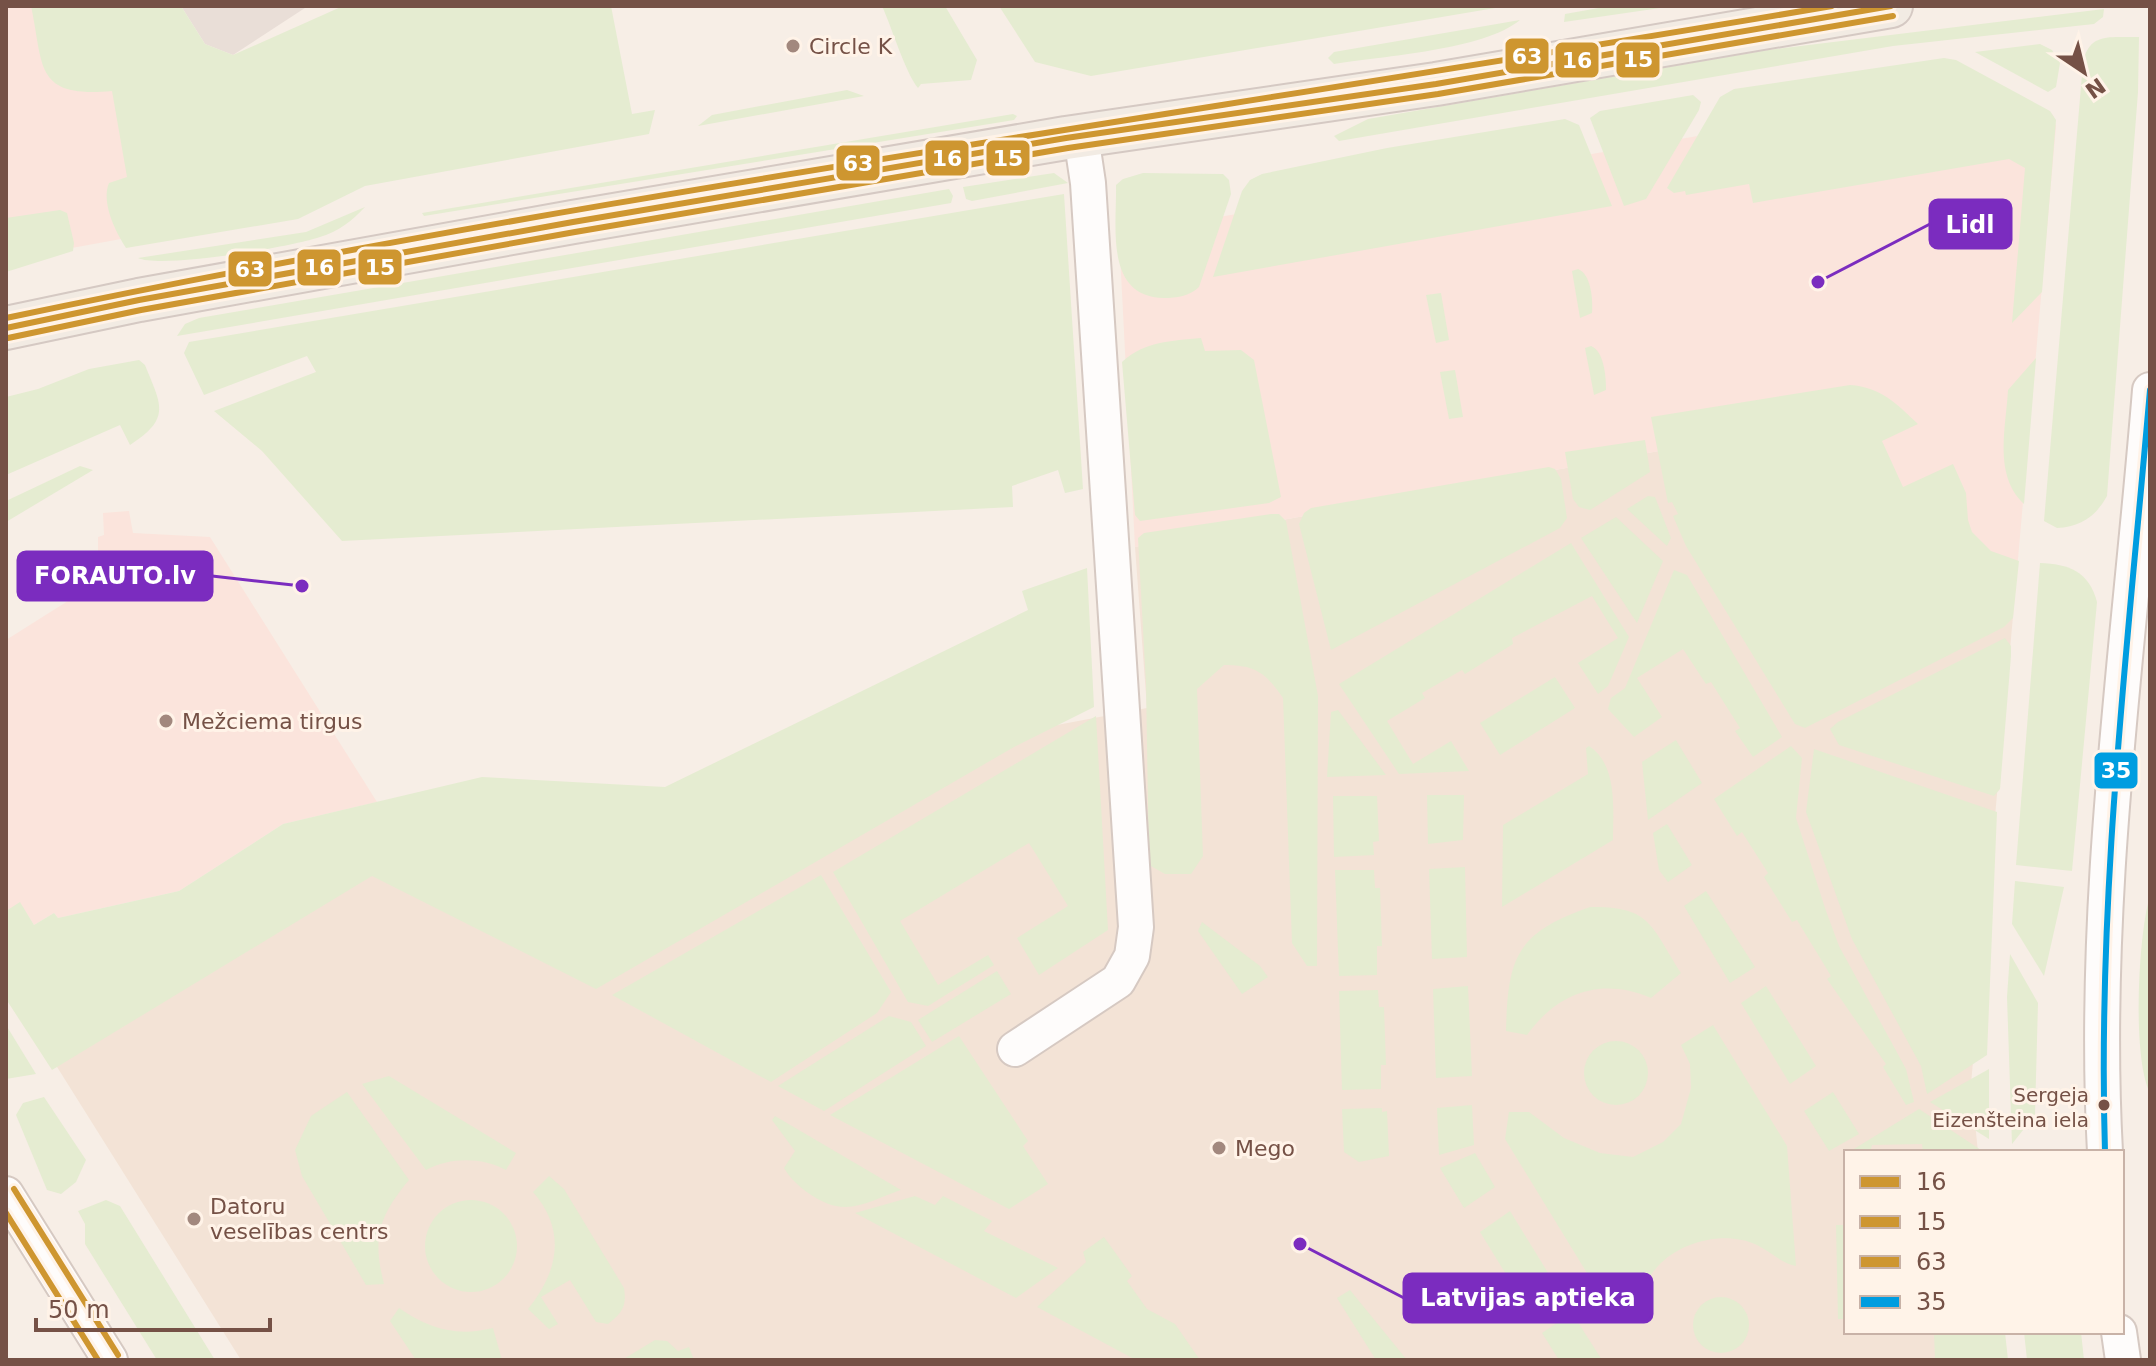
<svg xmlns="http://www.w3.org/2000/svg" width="2156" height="1366" font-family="'DejaVu Sans',sans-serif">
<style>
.residential{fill:#f3e3d6}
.commercial{fill:#fbe4dc}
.industrial{fill:#e9ded7}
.green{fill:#e5ecd1}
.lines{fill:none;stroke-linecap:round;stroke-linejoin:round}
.minor-casing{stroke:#d6c9c2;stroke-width:38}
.major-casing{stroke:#d5c9c3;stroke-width:46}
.minor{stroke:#fefcfb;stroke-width:34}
.major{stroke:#f2ebe3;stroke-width:42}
.bus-1-casing{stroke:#fff3e8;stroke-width:12}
.bus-2-casing{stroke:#fff3e8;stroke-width:12}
.bus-3-casing{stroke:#fff3e8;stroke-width:12}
.bus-4-casing{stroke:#fff3e8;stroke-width:12}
.bus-1{stroke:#ce9630;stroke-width:6}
.bus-2{stroke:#ce9630;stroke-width:6}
.bus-3{stroke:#ce9630;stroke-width:6}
.bus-4{stroke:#009de0;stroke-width:6}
.poi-dot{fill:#a2887e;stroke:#fff3e8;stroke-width:3}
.bus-dot{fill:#755146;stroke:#fff3e8;stroke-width:3}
.labels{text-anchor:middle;stroke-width:6;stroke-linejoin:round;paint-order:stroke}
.bus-label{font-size:20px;fill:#755146;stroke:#fff3e8;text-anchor:end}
.poi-label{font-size:22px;fill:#755146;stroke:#fff3e8;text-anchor:start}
.leader{fill:none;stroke:#7b2cbf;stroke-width:3}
.callout-dot{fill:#7b2cbf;stroke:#fff3e8;stroke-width:3}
.callout{fill:#7b2cbf;stroke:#7b2cbf;stroke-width:3}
.callout-label{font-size:24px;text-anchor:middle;font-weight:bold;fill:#fff}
.line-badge{stroke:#fff3e8;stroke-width:3}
.badge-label{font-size:22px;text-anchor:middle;font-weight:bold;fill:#fff}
</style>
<rect width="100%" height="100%" fill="#f7eee6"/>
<polygon class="residential" points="1850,416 2013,616 1971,1084 1978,1152 1846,1152 1846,1332 1998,1332 2002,1360 241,1360 37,1035 307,866 1147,708 1135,547"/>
<g class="commercial">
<polygon points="6,6 181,6 225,220 6,260"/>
<polygon points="1999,85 2046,110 2053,115 2056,126 2013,616 1961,627 1850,416 1135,547 1119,234"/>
<polygon points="129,511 133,533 210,537 377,802 283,824 179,891 58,918 54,913 34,925 20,903 6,911 6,640 98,582 98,537 104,535 103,513"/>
</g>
<polygon class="industrial" points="181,6 308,6 233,55 205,44"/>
<g class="green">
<path d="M31 6H181L205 44 233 55 343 6H611L632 114 655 110 649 134 365 186 298 219 126 248C115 231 101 202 109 183L127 177 112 91C34 98 44 67 31 6Z"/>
<path d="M882 6H945L977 60 971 80 921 84 918 88C905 72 892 28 882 6Z"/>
<polygon points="999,6 1507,6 1091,76 1035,62"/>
<polygon points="1610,6 1674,6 1564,22 1565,14"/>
<polygon points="2104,9 2103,17 2094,24 1893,46 1339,141 1334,136 1368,119 1768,50"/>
<path d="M1520 20C1484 50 1383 56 1334 64L1328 58 1334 52Z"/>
<path d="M2139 37 2138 92 2107 496C2096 516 2081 527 2057 528L2044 521 2083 63C2089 31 2112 38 2139 37Z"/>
<polygon points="2040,44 2052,50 2060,63 2056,87 2048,92 1975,52"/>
<polygon points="1944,58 1956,60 2050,111 2056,120 2042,292 2012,323 2025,168 2009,159 1753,203 1749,184 1686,195 1685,191 1674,193 1667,188 1720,97 1734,89"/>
<polygon points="847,90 864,96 698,126 712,115"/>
<polygon points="1693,95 1701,102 1699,110 1646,199 1624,206 1590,118 1600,111"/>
<polygon points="1013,114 1017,116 1014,120 424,216 422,213"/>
<polygon points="1565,119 1579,125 1612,206 1213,277 1242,191 1250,180 1262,174 1387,148"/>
<polygon points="1054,173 1068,183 972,201 966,199 963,187"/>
<path d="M1143 173 1223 174 1229 180 1231 194 1199 287C1190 296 1176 298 1164 298 1104 297 1117 226 1116 185L1123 179Z"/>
<polygon points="949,189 953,196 951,203 177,336 185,324 199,318"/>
<polygon points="1064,194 1083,489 1065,493 1058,470 1012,486 1013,507 342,541 262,451 214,411 316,372 307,356 204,395 184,353 189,342"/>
<path d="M365 207C353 220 338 232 320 237 291 247 162 269 138 258L306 232Z"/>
<polygon points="60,210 67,213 74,243 73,251 6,272 6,218"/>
<path d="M1578 269C1591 274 1593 299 1592 313L1580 318 1572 271Z"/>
<polygon points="1441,293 1449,340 1436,343 1426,295"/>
<path d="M1201 338 1205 351 1241 350 1254 360 1281 497 1269 503 1140 521 1135 515 1122 362C1145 341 1171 341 1201 338Z"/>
<path d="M1591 346C1604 351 1606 376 1606 390L1594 395 1585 348Z"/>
<path d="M2036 358V359L2024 504C1993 475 2006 428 2008 390Z"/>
<path d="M139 360 145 365C161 405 172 418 130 445L120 425 6 475V397L38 389 89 369Z"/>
<polygon points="1455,370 1463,417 1449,419 1440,372"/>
<path d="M1850 385C1881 387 1897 404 1918 424L1882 441 1903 487 1953 464 1966 493 1968 520 1972 532 1991 551 2019 561 2013 618 2004 627 1805 728 1795 724 1686 546 1673 516 1678 514 1672 502 1668 503 1651 417Z"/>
<polygon points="1645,440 1650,472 1590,510 1579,507 1573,499 1565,452"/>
<polygon points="80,466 93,470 6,522 6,501"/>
<polygon points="1549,467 1555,469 1561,479 1567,518 1560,528 1331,650 1299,524 1304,513 1311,508"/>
<polygon points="1648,496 1655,497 1671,538 1667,546 1627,509"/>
<path d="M1271 514H1279L1286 521 1318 696 1317 966H1307L1292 943 1283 698C1265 672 1255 665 1224 665L1197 689 1203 856 1191 874H1165L1149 865 1146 684 1138 538 1144 533Z"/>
<polygon points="1616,517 1663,561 1637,623 1581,538"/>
<polygon points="1571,543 1629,637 1608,686 1598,694 1578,663 1618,638 1592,596 1512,638 1513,644 1465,674 1462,670 1422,693 1425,698 1387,721 1413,764 1451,741 1469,771 1399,774 1339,684"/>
<path d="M2040 563C2068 564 2089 571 2097 602L2072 871 2016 865Z"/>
<polygon points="1087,568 1094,707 1014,747 596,989 372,876 52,1070 6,999 6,911 20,902 34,925 54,913 58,918 179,891 283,824 482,777 665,787 1028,610 1022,591"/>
<polygon points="1674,570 1687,575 1782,737 1753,757 1735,731 1740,728 1711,682 1706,684 1683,649 1637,678 1662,717 1634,737 1608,709 1611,698 1625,688"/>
<polygon points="2005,638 2011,646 2011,656 2000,789 1994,796 1839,745 1830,729 1838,722"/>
<polygon points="1555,677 1575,708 1500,755 1480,723"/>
<polygon points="1338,710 1386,775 1327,777 1331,712"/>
<polygon points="1096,716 1108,930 1039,975 1017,938 1068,906 1029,843 900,921 938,985 988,955 994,965 928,1006 908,1002 833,872"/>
<polygon points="1676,740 1702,783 1648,820 1642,762"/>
<path d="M1589 746C1618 765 1613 809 1613 840L1502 907 1503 825 1588 774 1586 748Z"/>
<polygon points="1791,746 1802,758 1796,818 1826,911 1839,946 1906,1069 1914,1102 1906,1105 1883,1067 1886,1064 1827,979 1831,976 1797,920 1792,922 1764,877 1768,873 1742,832 1737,836 1714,799"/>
<polygon points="1814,749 1997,812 1987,1055 1927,1094 1921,1066 1852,939 1806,812"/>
<polygon points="1427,795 1464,795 1463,840 1428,844"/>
<polygon points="1333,796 1377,796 1379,841 1373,842 1374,855 1334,857"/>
<polygon points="1667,824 1692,865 1668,882 1659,870 1653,833"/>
<polygon points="1465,867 1467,957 1432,959 1429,869"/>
<polygon points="1335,870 1374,870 1375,888 1380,888 1382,946 1377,946 1377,975 1339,976"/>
<polygon points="821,875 891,992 877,1013 771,1082 612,995"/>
<polygon points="2015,881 2064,887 2044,976 2012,924"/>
<polygon points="1706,891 1755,967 1730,983 1684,906"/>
<path d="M2150 896V1093C2132 1059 2138 934 2150 896Z"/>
<path d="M1590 907C1651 906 1651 926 1681 973L1651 998C1602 977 1558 992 1527 1035L1506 1031C1508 957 1516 933 1590 907Z"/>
<polygon points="1202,922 1260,966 1268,977 1242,994 1198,931"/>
<polygon points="2010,954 2038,1003 2035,1115 2012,1144 2007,997"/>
<polygon points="997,971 1011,994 932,1042 918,1020"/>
<polygon points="1468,986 1472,1076 1436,1078 1433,989"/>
<polygon points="1766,986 1816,1066 1790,1084 1741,1003"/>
<polygon points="1378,990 1379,1007 1384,1007 1386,1065 1381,1065 1381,1089 1342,1090 1339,991"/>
<polygon points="889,1016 911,1022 926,1046 824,1111 778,1086"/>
<polygon points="6,1025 36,1074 6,1079"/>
<path d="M1713 1025 1787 1146 1796 1266C1781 1263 1771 1252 1757 1245 1726 1230 1681 1241 1658 1266 1647 1278 1638 1295 1629 1309H1609L1505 1139 1509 1112H1529L1564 1138 1600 1153 1633 1157 1663 1142 1681 1124 1691 1088 1690 1064 1681 1045Z"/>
<polygon points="959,1036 1028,1141 1023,1146 1048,1184 1009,1209 830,1115"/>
<circle cx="1616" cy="1073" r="32"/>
<polygon points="1989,1069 1989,1139 1930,1102"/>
<path d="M389 1076 516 1153 506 1170C482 1157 450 1157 426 1170L362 1084Z"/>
<path d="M347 1092 409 1180C379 1216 372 1238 384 1284L366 1285 302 1176 295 1150 311 1116Z"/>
<polygon points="1833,1092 1859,1134 1829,1151 1804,1111"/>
<polygon points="44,1097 86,1160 76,1182 61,1194 47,1190 16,1115 23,1103"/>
<polygon points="1472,1105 1474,1145 1439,1155 1437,1108"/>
<polygon points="1382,1108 1382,1112 1387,1111 1389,1156 1359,1162 1344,1152 1342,1109"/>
<polygon points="1919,1109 1984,1152 1923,1152 1922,1144 1872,1145 1870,1152 1849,1152"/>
<path d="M775 1116 901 1190C885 1195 863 1207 846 1207 824 1208 794 1186 784 1168L795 1151 772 1120Z"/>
<polygon points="1475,1153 1495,1187 1464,1208 1440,1168"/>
<path d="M549 1176 564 1189 624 1288C627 1307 622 1313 608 1324L596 1322 570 1280 541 1297 558 1324 549 1329 528 1309C558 1272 567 1231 533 1192Z"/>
<polygon points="915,1196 935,1205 943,1196 992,1221 984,1231 1058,1268 1016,1298 855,1213"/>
<circle cx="471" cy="1246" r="46"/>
<polygon points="106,1200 120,1206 215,1360 157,1360 85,1244 85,1224 78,1211"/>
<polygon points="1510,1211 1558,1289 1528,1310 1480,1232"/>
<polygon points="1836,1225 1846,1225 1846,1319 1838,1319"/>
<polygon points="1104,1237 1132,1276 1127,1281 1147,1309 1175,1324 1200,1360 1136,1360 1037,1307 1086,1262 1083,1252"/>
<polygon points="1350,1290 1407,1360 1376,1360 1337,1298"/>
<circle cx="1721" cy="1325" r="28"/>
<path d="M399 1308C430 1329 456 1337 493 1328L502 1360H416L390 1321Z"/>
<polygon points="1572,1313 1602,1360 1559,1360 1542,1333"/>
<polygon points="1934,1332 2005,1332 2008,1360 1926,1360 1935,1359"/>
<polygon points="2024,1332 2081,1332 2084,1360 2027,1360"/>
<polygon points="655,1340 667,1341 678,1351 689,1347 694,1360 622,1360"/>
</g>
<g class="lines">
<defs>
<g id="minor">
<polyline points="1015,1049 1118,981 1132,956 1136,927 1088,183 1081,136"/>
<path d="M2105 1152C2091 898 2130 642 2150 390"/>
<polyline points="6,1194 110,1360"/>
<polyline points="2119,1332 2123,1360"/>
</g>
<polyline id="major" points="6,328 139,300 573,222 1066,138 1436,84 1891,6"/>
</defs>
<use href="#minor" class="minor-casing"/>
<use href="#major" class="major-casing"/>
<use href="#minor" class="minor"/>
<use href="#major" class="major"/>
<defs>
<polyline id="bus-1" points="6,328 139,300 573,222 1066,138 1436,84 1891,6"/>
<g id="bus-2">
<polyline points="8,338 141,310 575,232 1068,148 1438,94 1893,16"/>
<polyline points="6,1213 98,1360"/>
</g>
<g id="bus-3">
<path d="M6 318C610 191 1223 110 1832 6"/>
<polyline points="14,1189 118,1355"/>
</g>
<path id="bus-4" d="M2105 1152C2097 896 2128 644 2150 390"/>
</defs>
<use href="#bus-1" class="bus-1-casing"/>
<use href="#bus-2" class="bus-2-casing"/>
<use href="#bus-3" class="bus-3-casing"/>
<use href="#bus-4" class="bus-4-casing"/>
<use href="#bus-1" class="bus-1"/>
<use href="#bus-2" class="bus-2"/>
<use href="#bus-3" class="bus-3"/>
<use href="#bus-4" class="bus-4"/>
</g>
<g class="poi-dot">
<circle cx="793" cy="46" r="8"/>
<circle cx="166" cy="721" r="8"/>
<circle cx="1219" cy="1148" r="8"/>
<circle cx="194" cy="1219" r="8"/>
</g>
<circle class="bus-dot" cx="2104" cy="1105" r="7"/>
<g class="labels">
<g class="bus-label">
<text x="2089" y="1102">Sergeja<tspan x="2089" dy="25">Eizenšteina iela</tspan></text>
</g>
<g class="poi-label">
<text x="809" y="54">Circle K</text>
<text x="182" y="729">Mežciema tirgus</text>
<text x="1235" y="1156">Mego</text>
<text x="210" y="1214">Datoru<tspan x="210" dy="25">veselības centrs</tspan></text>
</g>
</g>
<path class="leader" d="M1818 282L1930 224M302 586L212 576M1300 1244L1404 1298"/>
<g class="callout-dot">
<circle cx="1818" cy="282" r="8"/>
<circle cx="302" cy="586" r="8"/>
<circle cx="1300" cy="1244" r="8"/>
</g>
<g class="callout">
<rect x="1930" y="200" width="81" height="48" rx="8"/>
<rect x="18" y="552" width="194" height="48" rx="8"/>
<rect x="1404" y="1274" width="248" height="48" rx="8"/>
</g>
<g class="callout-label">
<text x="1970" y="233">Lidl</text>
<text x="115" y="584">FORAUTO.lv</text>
<text x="1528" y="1306">Latvijas aptieka</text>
</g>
<g class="line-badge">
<rect x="1504" y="37" width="46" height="38" rx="8" fill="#ce9630"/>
<rect x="1615" y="41" width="46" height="38" rx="8" fill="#ce9630"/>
<rect x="1554" y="41" width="46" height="38" rx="8" fill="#ce9630"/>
<rect x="985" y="139" width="46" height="38" rx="8" fill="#ce9630"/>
<rect x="924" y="139" width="46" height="38" rx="8" fill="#ce9630"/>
<rect x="835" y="144" width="46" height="38" rx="8" fill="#ce9630"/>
<rect x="357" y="248" width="46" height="38" rx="8" fill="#ce9630"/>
<rect x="296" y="248" width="46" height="39" rx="8" fill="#ce9630"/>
<rect x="227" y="250" width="46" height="38" rx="8" fill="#ce9630"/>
<rect x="2093" y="751" width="46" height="39" rx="8" fill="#009de0"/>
</g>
<g class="badge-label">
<text x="1527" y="64">63</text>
<text x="1638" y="67">15</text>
<text x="1577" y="68">16</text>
<text x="1008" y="166">15</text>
<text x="947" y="166">16</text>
<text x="858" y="171">63</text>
<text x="380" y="275">15</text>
<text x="319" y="275">16</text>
<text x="250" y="277">63</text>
<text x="2116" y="778">35</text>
</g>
<rect width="2156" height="1366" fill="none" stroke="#755146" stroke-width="16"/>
<rect x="1844" y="1150" width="280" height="184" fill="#fff3e8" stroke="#c8b2a7" stroke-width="2"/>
<rect x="1860" y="1176" width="40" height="12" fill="#ce9630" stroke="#c8b2a7" stroke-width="2"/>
<text x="1916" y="1190" font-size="24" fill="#755146">16</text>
<rect x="1860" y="1216" width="40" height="12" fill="#ce9630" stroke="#c8b2a7" stroke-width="2"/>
<text x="1916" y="1230" font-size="24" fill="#755146">15</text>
<rect x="1860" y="1256" width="40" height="12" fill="#ce9630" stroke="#c8b2a7" stroke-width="2"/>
<text x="1916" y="1270" font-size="24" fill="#755146">63</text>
<rect x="1860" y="1296" width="40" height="12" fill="#009de0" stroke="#c8b2a7" stroke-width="2"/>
<text x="1916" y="1310" font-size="24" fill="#755146">35</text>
<g transform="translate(2084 72) rotate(145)" stroke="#fff3e8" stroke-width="6" paint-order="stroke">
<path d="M0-6L14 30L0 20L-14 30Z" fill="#755146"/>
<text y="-12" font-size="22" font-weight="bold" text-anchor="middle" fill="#755146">N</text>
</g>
<path d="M36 1318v12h234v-12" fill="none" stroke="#755146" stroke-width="4"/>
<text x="48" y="1318" font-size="24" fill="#755146" stroke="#fff3e8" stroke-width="6" paint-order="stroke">50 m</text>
</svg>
